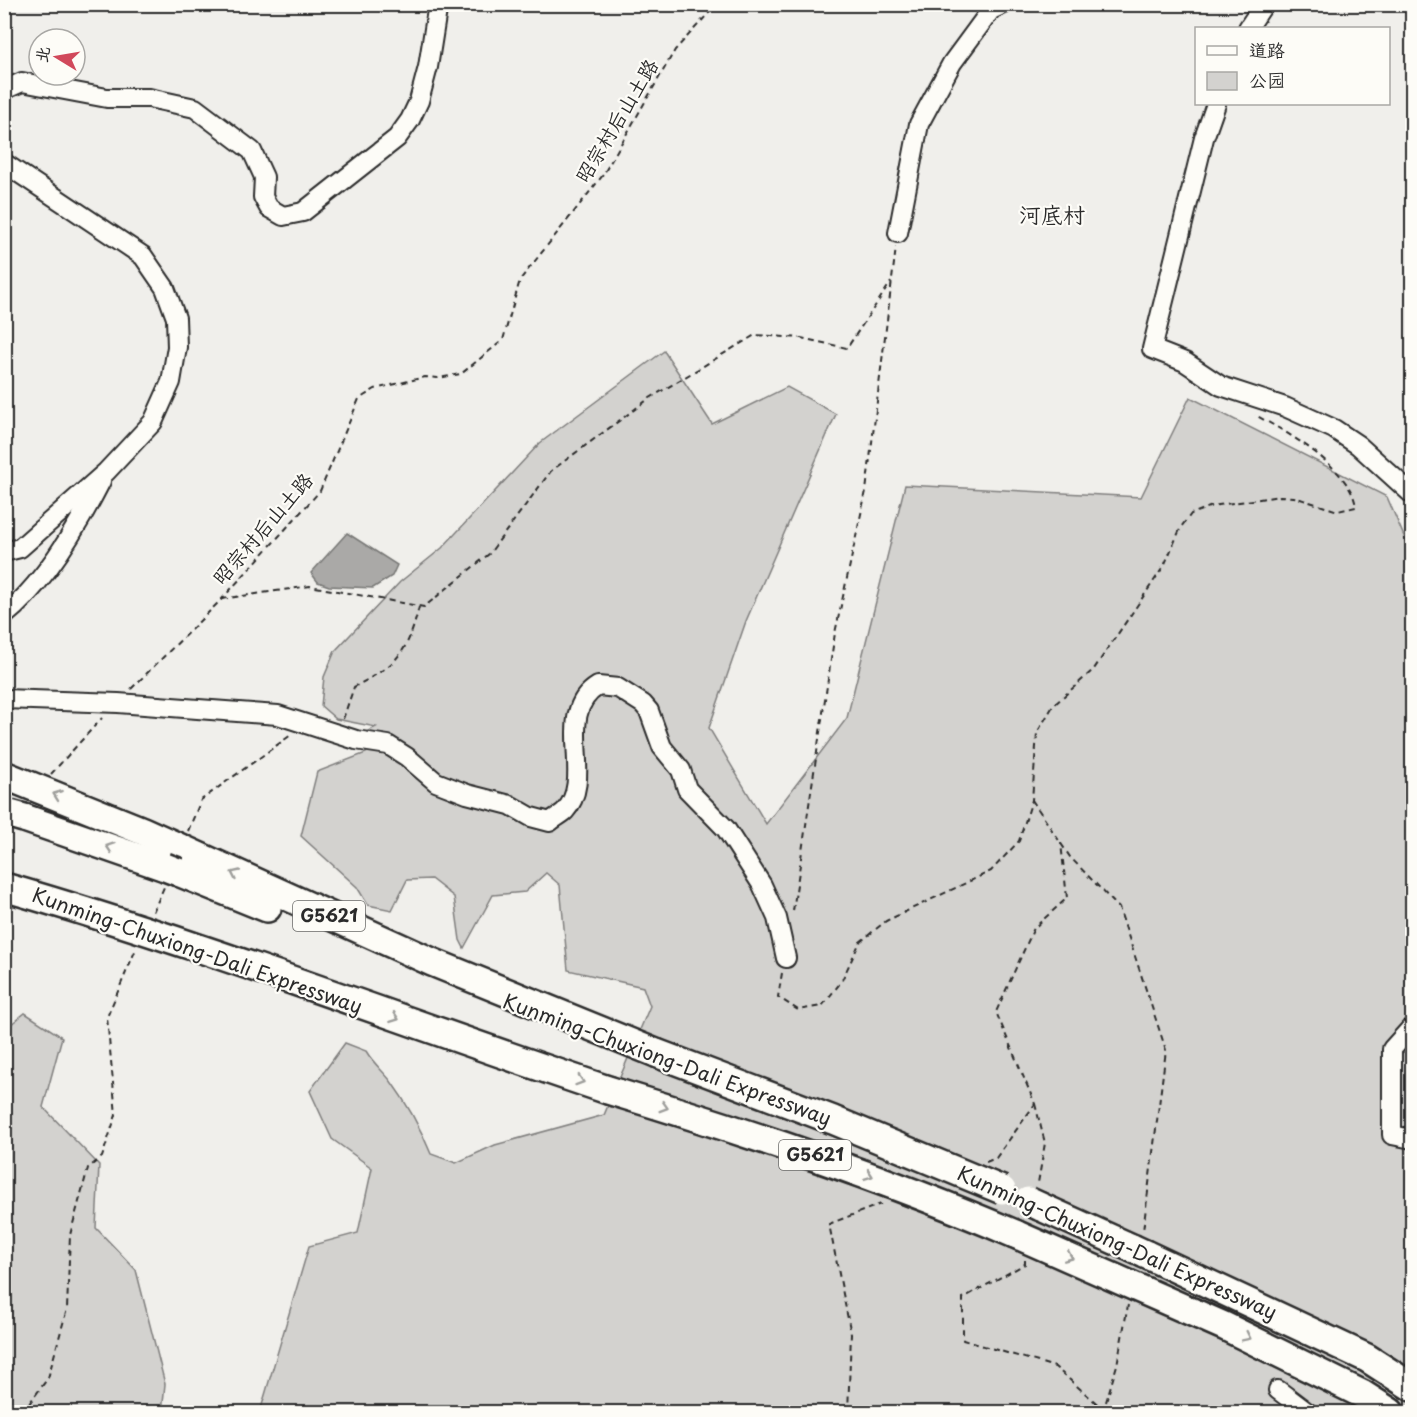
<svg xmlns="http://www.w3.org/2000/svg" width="1417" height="1417" font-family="'Playpen Sans','LXGW WenKai TC',sans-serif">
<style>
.green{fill:#d3d2cf;stroke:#7f7e7d;stroke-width:1.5}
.water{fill:#aaa9a7;stroke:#777775;stroke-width:1.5}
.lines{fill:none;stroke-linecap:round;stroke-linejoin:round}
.minor-casing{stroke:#2b2b2b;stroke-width:22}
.highway-casing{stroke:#2b2b2b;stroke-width:32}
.path{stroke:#2b2b2b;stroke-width:2;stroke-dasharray:6 4.5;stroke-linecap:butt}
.minor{stroke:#fdfcf7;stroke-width:18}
.highway{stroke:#fdfcf7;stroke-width:27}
.highway-bridge-casing{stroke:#2b2b2b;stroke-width:32;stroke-linecap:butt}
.highway-bridge{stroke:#fdfcf7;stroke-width:27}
.oneway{stroke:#9e9e9b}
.labels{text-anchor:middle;stroke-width:4.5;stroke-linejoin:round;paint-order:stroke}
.shield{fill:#fdfcf7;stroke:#6a6a68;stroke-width:1.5}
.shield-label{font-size:18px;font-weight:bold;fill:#2b2b2b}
.street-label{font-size:20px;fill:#2b2b2b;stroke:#fdfcf7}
.quarter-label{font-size:22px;fill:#2b2b2b;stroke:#fdfcf7}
</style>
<rect width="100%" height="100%" fill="#f0efeb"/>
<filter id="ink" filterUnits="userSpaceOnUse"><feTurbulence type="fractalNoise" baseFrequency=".0167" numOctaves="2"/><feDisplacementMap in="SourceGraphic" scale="12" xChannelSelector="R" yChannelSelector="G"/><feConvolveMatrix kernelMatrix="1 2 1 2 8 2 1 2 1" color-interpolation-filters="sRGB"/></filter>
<g filter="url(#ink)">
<g class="green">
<path d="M664 351 712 424 787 387 836 414 746 621 709 728 766 824 847 718 905 485 1141 497 1190 397 1387 497 1412 555V1412H260L309 1246 358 1233 372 1168 332 1139 310 1091 345 1043 366 1051C373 1063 382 1070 390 1080 407 1103 420 1127 431 1154L456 1163 495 1145 604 1115 650 1006 643 987 568 970 560 885 546 873 525 892 493 895 464 948 460 940 454 897 431 879 407 880 392 910 368 905 357 887 301 836 317 772 366 753 368 731 376 727 336 719 321 706 324 677 335 651 400 582 442 548 540 443Z"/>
<polygon points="25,1013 62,1037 43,1107 99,1165 96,1228 136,1270 165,1384 162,1412 5,1412 5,1029"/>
</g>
<polygon class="water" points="347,533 397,565 392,576 373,588 329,586 318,582 311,573"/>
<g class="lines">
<defs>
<g id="minor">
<polyline points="1248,28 1264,4"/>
<polyline points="4,90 22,82 107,98 149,98 195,108 252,151 264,177 263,197 269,208 283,216 303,212 397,138 410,120 419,101 428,67 438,4"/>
<polyline points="1216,104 1204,138 1152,349 1185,362 1221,386 1285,407 1334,429 1358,445 1412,494"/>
<polyline points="4,163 143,256 165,288 176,318 177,347 171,382 153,422 106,472 20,548 4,552"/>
<polyline points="898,233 919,124 952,63 991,10 1004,4"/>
<path d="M4 616C44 584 78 526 101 481"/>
<path d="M4 699 118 703 278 715 356 740 388 745 407 757 436 782 467 794 510 805 531 817 550 822C554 818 561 815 565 811 596 778 553 713 598 686L618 688 643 704 649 711 662 747 681 770 687 789 726 829 762 885 777 918 786 958"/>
<polyline points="1412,1027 1392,1049 1392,1135 1412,1139"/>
<polyline points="1278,1390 1307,1412"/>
</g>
<g id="highway">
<polyline points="4,775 143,831 432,962 656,1053"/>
<polyline points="24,818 165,867"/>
<polyline points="178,872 267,908"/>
<path d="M4 887C209 946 407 1023 608 1090"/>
<polyline points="1041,1207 1132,1248"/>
<polyline points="1015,1234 1224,1326 1362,1394 1390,1412"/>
<polyline points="1145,1254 1367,1358 1412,1387"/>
</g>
</defs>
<use href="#minor" class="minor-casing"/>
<use href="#highway" class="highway-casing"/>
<g class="path">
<polyline points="222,599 310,586 424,607 489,554 551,471 650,398 755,335 801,338 847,348 891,282"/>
<polyline points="131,689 222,599 320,491 359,399 375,389 425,377 438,378 461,374 503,340 520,280 603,175 675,50 717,4"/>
<path d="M343 719 354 687C397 664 407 655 419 607"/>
<polyline points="51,774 102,718"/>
<polyline points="1032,800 1070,857 1119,908 1166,1050 1143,1231"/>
<polyline points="188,831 201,800 291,735"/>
<polyline points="793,911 835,633 866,491 896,247"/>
<polyline points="153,912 164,887"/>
<path d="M782 973 778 997 798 1010 822 1006 841 982 860 942 886 921 991 871 1019 841 1032 800 1037 733 1053 706 1094 669 1164 566 1181 527 1191 514 1212 506 1280 496 1294 497 1338 511 1356 507C1351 468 1287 432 1255 415"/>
<polyline points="1035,1104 1045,1143 1038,1183"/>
<polyline points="986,1162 996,1158 1035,1104 996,1012 1034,928 1067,898 1061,843"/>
<polyline points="1025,1260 1025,1264 963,1298 963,1340 1055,1367 1102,1408"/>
<polyline points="23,1412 48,1378 67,1309 70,1235 88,1168 102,1157 116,1115 107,1017 136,949"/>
<polyline points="848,1412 851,1334 829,1224 881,1204"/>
<polyline points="1103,1412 1117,1365 1128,1305"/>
</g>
<use href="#minor" class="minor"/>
<use href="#highway" class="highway"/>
<defs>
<g id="highway-bridge">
<polyline points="10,814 24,818"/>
<polyline points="165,867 178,872"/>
<polyline points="656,1053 833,1120 1002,1190"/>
<path d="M608 1090C747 1132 882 1177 1015 1234"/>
<polyline points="1028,1201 1041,1207"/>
<polyline points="1132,1248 1145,1254"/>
</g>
</defs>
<use href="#highway-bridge" class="highway-bridge-casing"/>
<use href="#highway-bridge" class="highway-bridge"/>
</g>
<defs><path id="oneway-chevron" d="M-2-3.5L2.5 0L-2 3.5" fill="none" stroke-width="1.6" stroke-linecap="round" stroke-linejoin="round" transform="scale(1.5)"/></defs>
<g class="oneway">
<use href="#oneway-chevron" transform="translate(57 795) rotate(-160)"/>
<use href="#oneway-chevron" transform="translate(110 847) rotate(-161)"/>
<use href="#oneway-chevron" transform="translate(235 874) rotate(-155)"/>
<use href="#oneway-chevron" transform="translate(395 1018) rotate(20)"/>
<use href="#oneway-chevron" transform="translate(580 1081) rotate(18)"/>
<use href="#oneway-chevron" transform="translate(664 1107) rotate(17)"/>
<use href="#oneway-chevron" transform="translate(869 1175) rotate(20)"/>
<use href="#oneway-chevron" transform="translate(1069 1257) rotate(23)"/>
<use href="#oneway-chevron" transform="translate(1247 1337) rotate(26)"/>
</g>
</g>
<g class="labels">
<g class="shield">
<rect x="293" y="901" width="72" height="30" rx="4.5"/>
<rect x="779" y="1140" width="72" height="30" rx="4.5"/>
</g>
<g class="shield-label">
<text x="329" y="922">G5621</text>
<text x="815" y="1161">G5621</text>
</g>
<g class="street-label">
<text transform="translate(617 121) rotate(-59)" y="7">昭宗村后山土路</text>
<text transform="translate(263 529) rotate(-49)" y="7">昭宗村后山土路</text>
<text transform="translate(197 951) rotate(19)" y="7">Kunming-Chuxiong-Dali Expressway</text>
<text transform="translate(667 1060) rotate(20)" y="7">Kunming-Chuxiong-Dali Expressway</text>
<text transform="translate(1117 1243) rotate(24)" y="7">Kunming-Chuxiong-Dali Expressway</text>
</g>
<g class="quarter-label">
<text x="1052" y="223">河底村</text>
</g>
</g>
<rect width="1417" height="1417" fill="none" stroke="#fdfcf7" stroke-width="24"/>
<rect x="12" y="12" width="1393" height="1393" fill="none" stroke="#2b2b2b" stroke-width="2" filter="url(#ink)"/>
<rect x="1195" y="27" width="195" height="78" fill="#fdfcf7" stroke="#a9a8a5" stroke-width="1.5"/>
<rect x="1207" y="46" width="30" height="9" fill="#fdfcf7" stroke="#a9a8a5" stroke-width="1.5"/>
<text x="1249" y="57" font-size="18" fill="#2b2b2b">道路</text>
<rect x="1207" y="72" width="30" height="18" fill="#d3d2cf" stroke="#a9a8a5" stroke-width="1.5"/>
<text x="1249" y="87" font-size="18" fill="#2b2b2b">公园</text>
<g transform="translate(57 57) rotate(281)"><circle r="28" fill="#fdfcf7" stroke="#a9a8a5" stroke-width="1.5"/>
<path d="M0-4.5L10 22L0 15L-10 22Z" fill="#d1495b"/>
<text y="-9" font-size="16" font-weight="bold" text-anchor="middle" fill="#2b2b2b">北</text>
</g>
</svg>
